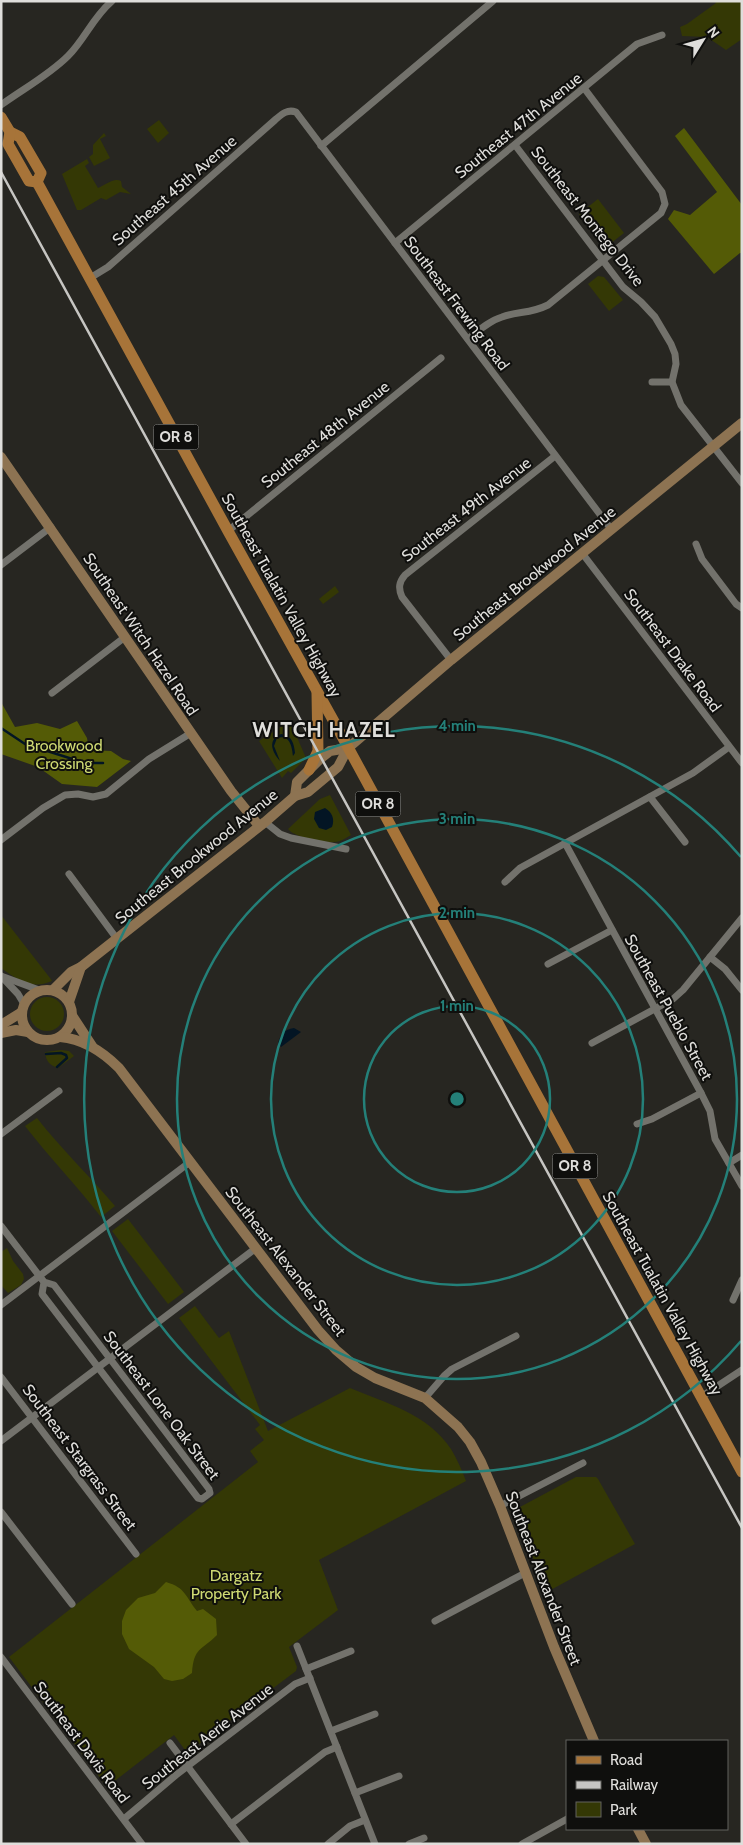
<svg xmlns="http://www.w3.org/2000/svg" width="743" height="1845" font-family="Cabin,sans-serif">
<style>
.green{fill:#343805}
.forest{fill:#545b06}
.water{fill:#031524}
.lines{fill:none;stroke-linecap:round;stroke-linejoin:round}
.stream{stroke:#031524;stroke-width:2.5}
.street{stroke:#73726c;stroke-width:7}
.secondary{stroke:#8d7352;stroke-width:10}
.primary{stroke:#a77439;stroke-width:11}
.rail{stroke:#c6c5c2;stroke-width:2.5}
.ring{fill:none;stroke:#248079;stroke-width:2.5}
.labels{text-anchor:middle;stroke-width:4;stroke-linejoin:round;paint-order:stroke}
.shield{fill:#0f0f0d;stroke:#a1a09d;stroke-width:1}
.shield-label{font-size:15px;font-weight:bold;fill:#dfdedb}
.street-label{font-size:16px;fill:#dfdedb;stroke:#0f0f0d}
.park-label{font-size:16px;fill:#cfda73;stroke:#0f0f0d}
.district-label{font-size:21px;font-weight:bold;letter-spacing:1px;fill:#dfdedb;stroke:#0f0f0d}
.centre{fill:#248079;stroke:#0f0f0d;stroke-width:2.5}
.ring-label{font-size:15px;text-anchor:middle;font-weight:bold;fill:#248079;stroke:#0f0f0d;stroke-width:4;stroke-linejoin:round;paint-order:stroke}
</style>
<rect width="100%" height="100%" fill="#272621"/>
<g class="green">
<polygon points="714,1 742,1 742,39 726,50 707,37 682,36 680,27 687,24 716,3"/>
<polygon points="159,120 169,133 158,143 147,129"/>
<polygon points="104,133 106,136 100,139 110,158 94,166 89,157 93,154 93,145"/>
<path d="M87 159 89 163 85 166 98 188C105 185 114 177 121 181L122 187 131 194 120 192 106 200 101 198 81 210H77L62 174Z"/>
<polygon points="598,199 624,233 606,247 601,245 579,214"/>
<polygon points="598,276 604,277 623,300 609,311 588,284"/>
<polygon points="335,586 339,592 323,604 319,599"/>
<polygon points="290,721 306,758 291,773 288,771 282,778 259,741"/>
<path d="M330 795 351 835C347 837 343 840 340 841 330 845 295 838 288 829L320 799Z"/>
<path d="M1 915 50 978 52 981C31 990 18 980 1 968Z"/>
<circle cx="47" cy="1014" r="17"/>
<path d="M61 1050 69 1051 74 1056 58 1068C49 1065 46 1061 45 1052Z"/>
<path d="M37 1118C61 1149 90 1176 115 1206L101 1217C77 1186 49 1157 25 1126Z"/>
<polygon points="128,1219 184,1292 168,1304 112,1231"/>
<polygon points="7,1248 13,1261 23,1274 24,1279 21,1285 8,1293 1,1285 1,1252"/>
<path d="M195 1306 219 1338 229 1331 268 1431 350 1388C386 1403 428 1414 451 1449 457 1459 462 1470 466 1481L319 1560 338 1610 289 1647 297 1667 296 1671 191 1750H185L174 1735 107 1787 9 1657 258 1462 250 1451 264 1440 255 1429 260 1425 179 1318Z"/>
<polygon points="576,1477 596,1477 598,1479 635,1544 547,1592 520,1526 515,1522 514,1514 520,1507"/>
</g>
<g class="forest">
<polygon points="684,128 742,205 742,253 740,253 714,274 668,219 674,210 690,215 717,192 675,136"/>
<polygon points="1,702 15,727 37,723 60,729 77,721 87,738 89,750 111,751 123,759 131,761 97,787 62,784 38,767 1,754"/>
<path d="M166 1582C186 1588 185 1596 197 1611L203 1609 216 1619 217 1635C201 1651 194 1647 192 1673L183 1679 172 1681 164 1679 154 1667 129 1649 122 1634V1621L126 1610 138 1598 155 1593Z"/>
</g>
<g class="water">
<path d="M281 734C292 735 294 744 295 753L293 756C292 747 290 734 277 738L274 746 280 761C272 752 267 740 281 734Z"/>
<path d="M325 808C332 812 335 819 332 827L326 830 319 828 314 819 315 812Z"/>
<path d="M294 1028 301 1032 281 1047 278 1043C281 1033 284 1030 294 1028Z"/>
</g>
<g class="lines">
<g class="stream">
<polyline points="1,728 25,744 85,763 103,763"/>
<polyline points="46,1054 61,1053 66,1055 67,1058 57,1067"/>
</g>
<g class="street">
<path d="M1 105C23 89 49 75 68 56 85 39 93 17 112 1"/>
<polyline points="515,145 623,287 641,302 655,317 671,344 675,354 676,364 672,382 681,405 742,483"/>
<polyline points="321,146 493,1"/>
<polyline points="395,243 637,44 662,35"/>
<path d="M90 278 108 267 275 120C282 114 287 109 296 112L611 529"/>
<path d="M468 339C478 331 489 321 502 317 518 311 530 314 548 305L661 213 665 204 662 192 584 88"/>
<polyline points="652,382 672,382"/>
<polyline points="228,531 441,358"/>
<polyline points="696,544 702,559 736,604 742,608"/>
<polyline points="582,553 742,763"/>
<polyline points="1,565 51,527"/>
<path d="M451 660 402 597C398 588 399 582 405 575L555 456"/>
<polyline points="52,693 125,637"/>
<polyline points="650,797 685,842"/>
<polyline points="265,822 280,834 291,838 346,849"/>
<polyline points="1,840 43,808 65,795 78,794 93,797 106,794 149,759 191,733"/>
<polyline points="565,843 701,1093 710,1111 715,1139 742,1186"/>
<polyline points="69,874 117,939"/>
<polyline points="505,882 520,868 693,773 729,747"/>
<polyline points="710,957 725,969 742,990"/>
<polyline points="548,964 612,930"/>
<polyline points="1,976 39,990"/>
<polyline points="1,976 18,994 24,1004"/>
<polyline points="592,1043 673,999 683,990 742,918"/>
<polyline points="637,1124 652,1119 701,1093"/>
<polyline points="1,1134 59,1091"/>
<polyline points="729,1163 742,1155"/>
<polyline points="1,1226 44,1282 54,1285 209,1489 210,1493 202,1499 198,1498 42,1294 44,1282"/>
<polyline points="733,1300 742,1280"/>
<polyline points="1,1305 190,1162"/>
<polyline points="1,1377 136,1554"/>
<polyline points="701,1397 742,1370"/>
<polyline points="425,1398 444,1376 452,1369 516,1336"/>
<polyline points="1,1441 256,1248"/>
<polyline points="500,1506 583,1463"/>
<polyline points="1,1512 72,1604"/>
<polyline points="435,1621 525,1573"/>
<polyline points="297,1646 375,1844"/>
<polyline points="1,1657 142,1844"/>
<polyline points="306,1669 351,1651"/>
<polyline points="331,1731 375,1714"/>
<polyline points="170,1743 246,1844"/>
<polyline points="355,1793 399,1776"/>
<polyline points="124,1819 176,1775 295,1684 310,1678"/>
<polyline points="231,1824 325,1752 337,1747"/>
<polyline points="328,1844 350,1826 365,1820"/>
<polyline points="409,1844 424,1838"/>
<polyline points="522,1844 567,1819"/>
</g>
<g class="secondary">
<polyline points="1,457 231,791 259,826"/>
<polyline points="295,796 297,782 321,758 330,751 348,748"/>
<circle cx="47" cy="1015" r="25"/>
<polyline points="53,990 71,972 81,967 265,822 295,796 308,792 338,767 348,748 451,660 742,423"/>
<polyline points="69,1002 81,967"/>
<polyline points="73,1017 92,1046"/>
<polyline points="1,1025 22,1012"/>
<polyline points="1,1033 16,1030 28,1032"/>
<path d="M60 1037C83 1039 103 1052 119 1068L318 1330 336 1350 356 1367 375 1378 425 1398 458 1427 470 1442 481 1462 500 1506 554 1647 594 1741"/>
<polyline points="638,1829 646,1844"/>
</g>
<g class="primary">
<polyline points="1,117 10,132 20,137 41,173 37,182 228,531 337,727 742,1472"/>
<polyline points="10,132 8,144 29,181 37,182"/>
<polyline points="309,770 318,751 317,693"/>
</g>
<polyline class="rail" points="1,172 742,1528"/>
</g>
<g class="ring">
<circle cx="457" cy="1099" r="93"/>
<circle cx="457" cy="1099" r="186"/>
<circle cx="457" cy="1099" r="280"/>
<path d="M741 1341A373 373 0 1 1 741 857"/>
</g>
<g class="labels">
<g class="shield">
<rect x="153.5" y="424.5" width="45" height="25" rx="4"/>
<rect x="355.5" y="791.5" width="45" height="25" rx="4"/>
<rect x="552.5" y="1153.5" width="45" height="25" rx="4"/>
</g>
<g class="shield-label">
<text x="176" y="442">OR 8</text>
<text x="378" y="809">OR 8</text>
<text x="575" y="1171">OR 8</text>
</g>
<g class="street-label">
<text transform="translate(518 125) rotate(-39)" y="6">Southeast 47th Avenue</text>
<text transform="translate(174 190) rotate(-41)" y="6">Southeast 45th Avenue</text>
<text transform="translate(588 216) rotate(52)" y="6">Southeast Montego Drive</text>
<text transform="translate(457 303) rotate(53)" y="6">Southeast Frewing Road</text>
<text transform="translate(325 434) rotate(-39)" y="6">Southeast 48th Avenue</text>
<text transform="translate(466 509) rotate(-38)" y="6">Southeast 49th Avenue</text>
<text transform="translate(534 573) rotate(-39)" y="6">Southeast Brookwood Avenue</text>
<text transform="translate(282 595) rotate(61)" y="6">Southeast Tualatin Valley Highway</text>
<text transform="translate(141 634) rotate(56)" y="6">Southeast Witch Hazel Road</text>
<text transform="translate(673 650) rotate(53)" y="6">Southeast Drake Road</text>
<text transform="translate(196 856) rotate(-39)" y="6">Southeast Brookwood Avenue</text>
<text transform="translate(669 1007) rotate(61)" y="6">Southeast Pueblo Street</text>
<text transform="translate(286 1261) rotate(52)" y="6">Southeast Alexander Street</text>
<text transform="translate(663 1293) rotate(61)" y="6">Southeast Tualatin Valley Highway</text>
<text transform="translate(162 1405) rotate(53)" y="6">Southeast Lone Oak Street</text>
<text transform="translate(80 1457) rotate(53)" y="6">Southeast Stargrass Street</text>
<text transform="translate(544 1578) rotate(69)" y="6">Southeast Alexander Street</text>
<text transform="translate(207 1736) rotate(-38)" y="6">Southeast Aerie Avenue</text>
<text transform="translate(82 1742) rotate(53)" y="6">Southeast Davis Road</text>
</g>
<g class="park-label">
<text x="64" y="751">Brookwood<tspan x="64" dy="18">Crossing</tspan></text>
<text x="236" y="1581">Dargatz<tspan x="236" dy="18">Property Park</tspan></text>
</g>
<g class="district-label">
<text x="324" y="737">WITCH HAZEL</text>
</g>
</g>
<circle cx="457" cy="1099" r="8" class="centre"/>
<g class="ring-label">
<text x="457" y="731">4 min</text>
<text x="457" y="824">3 min</text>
<text x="457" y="918">2 min</text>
<text x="457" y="1011">1 min</text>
</g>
<rect width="743" height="1845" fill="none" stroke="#dfdedb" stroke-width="5"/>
<rect x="566" y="1740" width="162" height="90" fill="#0f0f0d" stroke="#62625f"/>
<rect x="576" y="1756" width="25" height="8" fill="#a77439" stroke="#62625f"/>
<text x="610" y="1765" font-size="15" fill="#dfdedb">Road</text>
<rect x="576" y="1781" width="25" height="8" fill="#c6c5c2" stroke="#62625f"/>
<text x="610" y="1790" font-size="15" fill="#dfdedb">Railway</text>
<rect x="576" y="1802" width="25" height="15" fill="#343805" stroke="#62625f"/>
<text x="610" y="1815" font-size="15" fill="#dfdedb">Park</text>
<g transform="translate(703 40) rotate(53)" stroke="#0f0f0d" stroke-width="4" paint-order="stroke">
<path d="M0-4L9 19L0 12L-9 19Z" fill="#dfdedb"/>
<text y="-8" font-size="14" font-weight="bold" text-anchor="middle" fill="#dfdedb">N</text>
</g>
</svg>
